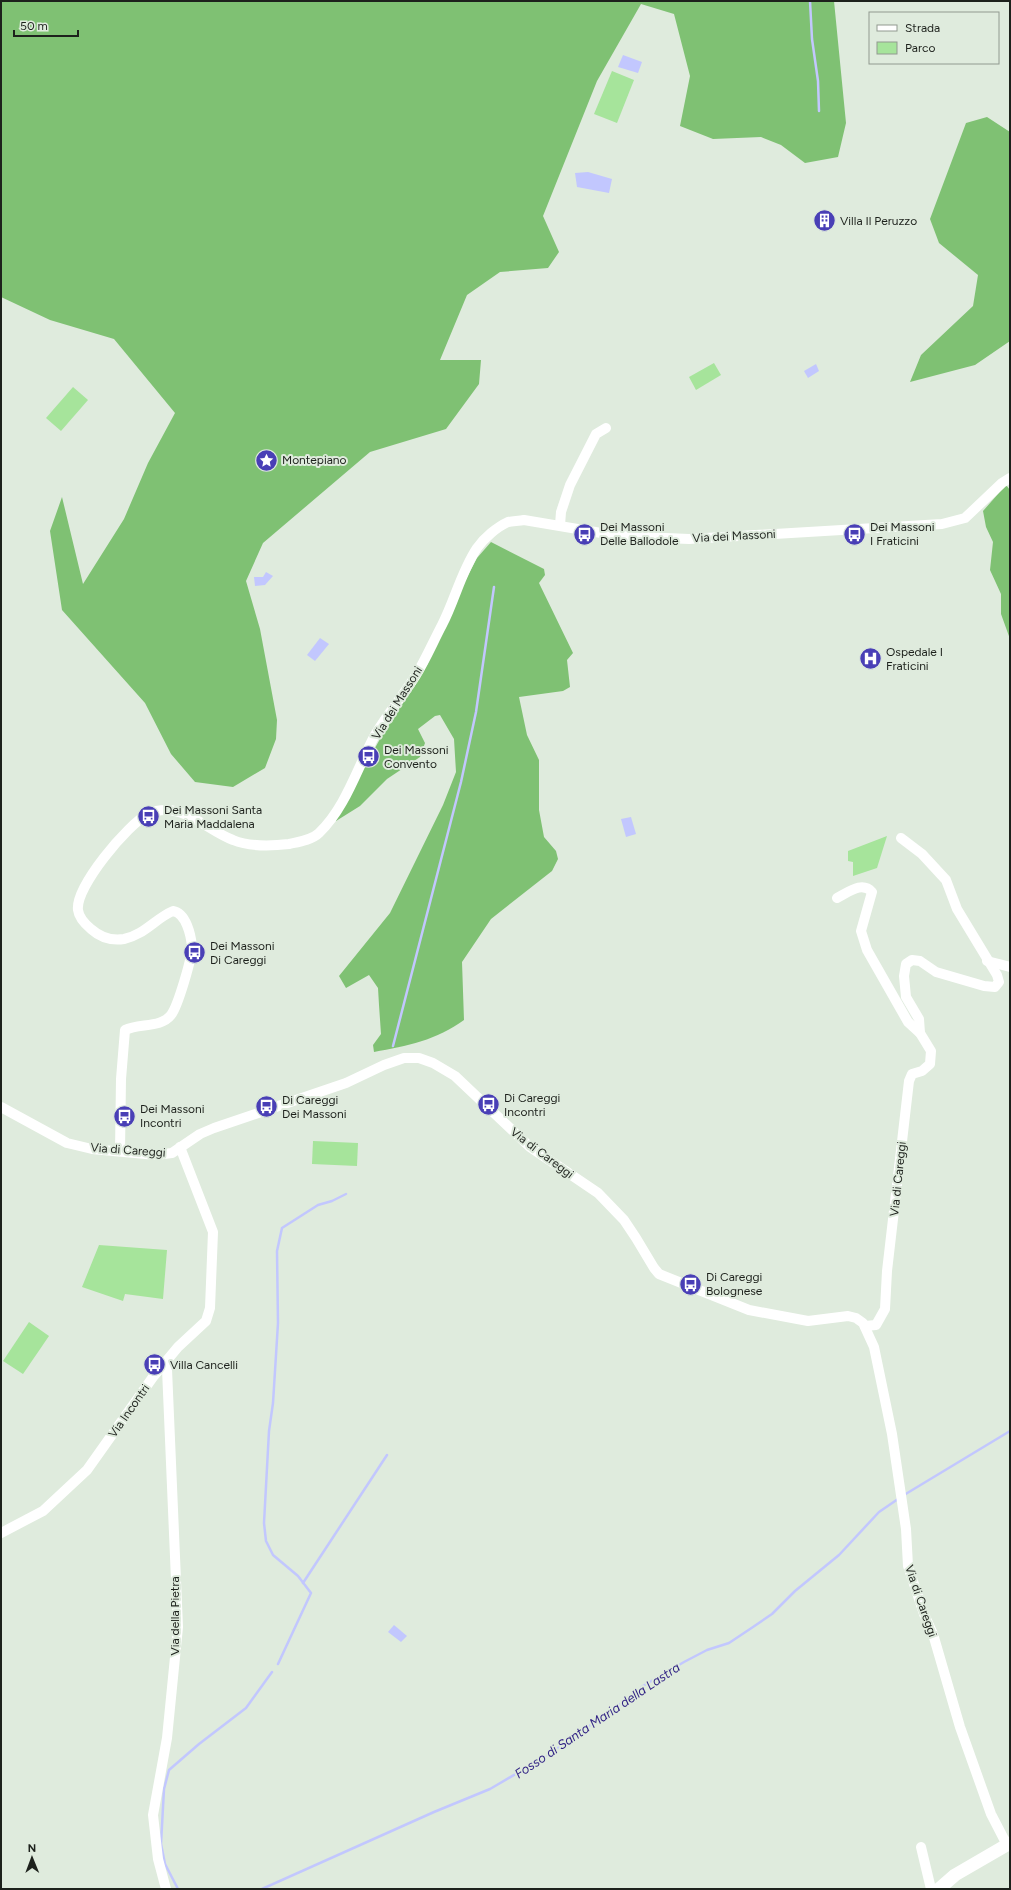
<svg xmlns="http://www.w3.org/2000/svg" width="1011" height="1890" font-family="Figtree,sans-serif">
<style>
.green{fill:#a6e49b}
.forest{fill:#7fc173}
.water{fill:#c2c7fe}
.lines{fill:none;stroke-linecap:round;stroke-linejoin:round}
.stream{stroke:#c2c7fe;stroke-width:2.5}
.minor{stroke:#fff;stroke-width:10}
.major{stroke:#fff;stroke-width:13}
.labels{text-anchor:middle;stroke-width:4;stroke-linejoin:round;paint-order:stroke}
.poi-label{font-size:12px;fill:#1d211c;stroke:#dfebdd;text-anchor:start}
.street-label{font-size:12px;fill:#1d211c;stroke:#dfebdd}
.water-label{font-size:13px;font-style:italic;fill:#2e1f83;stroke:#dfebdd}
</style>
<rect width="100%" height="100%" fill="#dfebdd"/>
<g class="green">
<polygon points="612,71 634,80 617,123 594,114"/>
<polygon points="714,363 721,375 696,390 689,377"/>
<polygon points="73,387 88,400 61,431 46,418"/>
<polygon points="887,836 877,868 853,876 853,862 848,861 848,851"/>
<polygon points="313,1141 358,1143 357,1166 312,1164"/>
<polygon points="99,1245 167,1250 163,1299 125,1294 123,1301 82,1287"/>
<polygon points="29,1322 49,1336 23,1374 3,1361"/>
</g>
<g class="forest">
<polygon points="1,1 834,1 846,123 838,157 805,163 781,145 761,137 713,139 680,126 690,76 674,14 641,4 597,81 543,216 559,252 548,268 500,272 467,295 440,360 481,360 479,384 446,429 370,452 263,543 246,581 260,629 277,720 276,739 265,768 233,787 195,782 171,754 145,703 62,610 50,531 62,497 83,584 124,519 148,463 175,413 114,339 50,320 1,297"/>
<polygon points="987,117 1010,132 1010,341 975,365 910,382 921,355 973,306 978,275 939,243 930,219 966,123"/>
<polygon points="1006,485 1010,490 1010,639 1001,614 1001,594 990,570 993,542 986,527 983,511"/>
<path d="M491 542 544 569 545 575 539 583 573 653 567 660 570 687 563 691 519 697 527 735 539 760V810L544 837 556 851 558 859 552 871 491 919 462 962 464 1020C437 1040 407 1046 374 1052L373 1045 381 1034 379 1005 378 988 369 975 346 988 339 976 390 913 443 805 456 772 454 739 440 715 435 716 418 729 425 743 420 757 387 779 360 806 336 821V818L380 739 427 665 461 589 477 558Z"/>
</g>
<g class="water">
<polygon points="623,55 642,62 638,73 618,67"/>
<polygon points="588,172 612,179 609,193 577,187 575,173"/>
<polygon points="816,364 819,371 808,378 804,371"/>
<polygon points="266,572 273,576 265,585 255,586 254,577 263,577"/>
<polygon points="320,638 329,644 315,661 307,655"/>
<polygon points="631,817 636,834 626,837 621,819"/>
<polygon points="394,1625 407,1636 401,1642 388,1632"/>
</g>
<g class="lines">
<g class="stream">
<polyline points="810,1 812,39 818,81 819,111"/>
<polyline points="393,1046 461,782 476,712 494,587"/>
<polyline points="904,1495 1010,1431"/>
<polyline points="303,1583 387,1455"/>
<polyline points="278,1664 311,1593 298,1576 273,1555 266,1541 264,1523 269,1431 273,1403 278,1323 277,1251 282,1228 318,1205 332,1201 346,1194"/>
<polyline points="178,1889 165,1864 161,1844 164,1789 169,1770 199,1744 246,1708 272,1672"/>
<polyline points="262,1889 434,1812 490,1789 548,1755 619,1705 643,1686 684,1662 707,1650 729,1643 753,1627 772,1614 795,1591 839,1555 879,1512 898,1499"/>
</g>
<g class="minor">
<polyline points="560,525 561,512 570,485 596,434 606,428"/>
<polyline points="901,838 922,854 946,880 957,909 997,975 999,982 995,987 984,986 936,972 920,961 912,960 906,964 904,976 906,997 919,1019 920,1033"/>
<path d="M837 898C849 892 862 881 872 892L861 931 867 950 908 1022 920 1033 931 1051 930 1064 922 1071 912 1074 909 1081 887 1271 885 1309 876 1325 865 1326"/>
<polyline points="987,961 1010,967"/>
<polyline points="1,1107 67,1143 92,1149 156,1155 172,1153 200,1134 214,1128 346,1083 384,1065 404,1058 419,1058 433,1063 455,1076 530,1147 598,1193 624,1220 636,1238 654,1268 659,1274 749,1310 808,1321 848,1316 856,1318 863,1323 874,1347 892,1434 906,1529 908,1566 924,1614 933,1634 960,1727 991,1814 1007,1845"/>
<path d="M120 1151 121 1079 125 1030C139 1023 161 1028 171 1015 178 1006 192 958 192 947 191 935 186 913 173 911 156 918 144 935 124 939 111 941 101 938 91 929 85 924 79 918 78 910 75 887 128 824 148 814 180 799 206 830 233 840 250 847 272 846 289 844 298 842 312 840 319 833 346 807 357 768 375 735 387 714 403 696 416 675 426 659 433 642 442 625 455 600 461 572 477 548 484 538 497 527 508 522 513 521 519 521 524 520L619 536 689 539 942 524 965 518 1002 483 1010 478"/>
<polyline points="163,1366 167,1369 178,1627 167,1738 153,1815 158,1859 166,1889"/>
<polyline points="1,1533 43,1511 87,1470 153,1377 178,1347 206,1321 210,1308 213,1232 180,1147"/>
<polyline points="921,1847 931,1889"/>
</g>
<polyline class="major" points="939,1889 955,1875 1010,1843"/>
</g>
<defs>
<symbol id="building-disc" viewBox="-11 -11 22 22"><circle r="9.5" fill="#493fb6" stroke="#dfebdd"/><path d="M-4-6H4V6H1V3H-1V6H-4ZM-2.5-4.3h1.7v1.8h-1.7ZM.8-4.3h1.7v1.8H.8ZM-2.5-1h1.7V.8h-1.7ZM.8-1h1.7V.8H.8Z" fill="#fff"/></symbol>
<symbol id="sight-disc" viewBox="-11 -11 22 22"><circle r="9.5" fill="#493fb6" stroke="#dfebdd"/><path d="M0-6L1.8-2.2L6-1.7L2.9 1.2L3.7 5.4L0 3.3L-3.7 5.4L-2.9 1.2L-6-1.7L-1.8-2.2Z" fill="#fff"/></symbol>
<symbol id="bus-disc" viewBox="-11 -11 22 22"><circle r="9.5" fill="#493fb6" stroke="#dfebdd"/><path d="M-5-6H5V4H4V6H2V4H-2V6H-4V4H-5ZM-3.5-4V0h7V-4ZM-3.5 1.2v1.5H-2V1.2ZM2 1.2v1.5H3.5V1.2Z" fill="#fff"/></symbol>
<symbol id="hospital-disc" viewBox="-11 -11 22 22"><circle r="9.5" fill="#493fb6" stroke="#dfebdd"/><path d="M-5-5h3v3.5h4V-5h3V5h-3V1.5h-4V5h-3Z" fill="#fff"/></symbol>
</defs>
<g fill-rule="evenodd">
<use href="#building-disc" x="812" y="208" width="25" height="25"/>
<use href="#sight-disc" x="254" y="448" width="25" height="25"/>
<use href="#bus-disc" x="572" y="522" width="25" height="25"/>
<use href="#bus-disc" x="842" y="522" width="25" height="25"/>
<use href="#hospital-disc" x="858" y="646" width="25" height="25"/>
<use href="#bus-disc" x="356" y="744" width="25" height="25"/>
<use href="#bus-disc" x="136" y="804" width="25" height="25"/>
<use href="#bus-disc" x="182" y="940" width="25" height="25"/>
<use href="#bus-disc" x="476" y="1092" width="25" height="25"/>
<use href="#bus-disc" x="254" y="1094" width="25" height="25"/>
<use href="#bus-disc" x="112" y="1104" width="25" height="25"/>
<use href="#bus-disc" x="678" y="1272" width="25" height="25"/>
<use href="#bus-disc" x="142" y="1352" width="25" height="25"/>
</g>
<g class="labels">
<g class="poi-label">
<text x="840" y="225">Villa Il Peruzzo</text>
<text x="282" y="464">Montepiano</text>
<text x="600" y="531">Dei Massoni<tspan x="600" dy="14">Delle Ballodole</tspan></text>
<text x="870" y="531">Dei Massoni<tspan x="870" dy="14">I Fraticini</tspan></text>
<text x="886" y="656">Ospedale I<tspan x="886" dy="14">Fraticini</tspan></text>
<text x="384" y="754">Dei Massoni<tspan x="384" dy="14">Convento</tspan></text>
<text x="164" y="814">Dei Massoni Santa<tspan x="164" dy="14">Maria Maddalena</tspan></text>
<text x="210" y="950">Dei Massoni<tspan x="210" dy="14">Di Careggi</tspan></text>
<text x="504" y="1102">Di Careggi<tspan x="504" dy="14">Incontri</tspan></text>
<text x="282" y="1104">Di Careggi<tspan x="282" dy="14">Dei Massoni</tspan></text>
<text x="140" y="1113">Dei Massoni<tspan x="140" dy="14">Incontri</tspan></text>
<text x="706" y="1281">Di Careggi<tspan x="706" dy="14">Bolognese</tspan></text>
<text x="170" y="1369">Villa Cancelli</text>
</g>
<g class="street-label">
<text transform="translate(734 536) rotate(-3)" y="4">Via dei Massoni</text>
<text transform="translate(397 703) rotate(-58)" y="4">Via dei Massoni</text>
<text transform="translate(128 1150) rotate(4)" y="4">Via di Careggi</text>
<text transform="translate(542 1153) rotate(37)" y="4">Via di Careggi</text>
<text transform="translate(898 1179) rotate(-84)" y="4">Via di Careggi</text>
<text transform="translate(129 1411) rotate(-55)" y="4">Via Incontri</text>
<text transform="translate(921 1601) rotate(71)" y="4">Via di Careggi</text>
<text transform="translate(175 1616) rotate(-90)" y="4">Via della Pietra</text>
</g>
<g class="water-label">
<text transform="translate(597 1720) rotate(-34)" y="5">Fosso di Santa Maria della Lastra</text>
</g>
</g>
<rect width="1011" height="1890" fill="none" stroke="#1d211c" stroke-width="4"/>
<rect x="869" y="12" width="130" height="52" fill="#dfebdd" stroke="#919a90"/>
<rect x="877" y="25" width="20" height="6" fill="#ffffff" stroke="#919a90"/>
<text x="905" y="32" font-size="12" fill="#1d211c">Strada</text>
<rect x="877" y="42" width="20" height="12" fill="#a6e49b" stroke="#919a90"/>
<text x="905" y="52" font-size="12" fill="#1d211c">Parco</text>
<g transform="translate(32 1858) rotate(359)" stroke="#dfebdd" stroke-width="3" paint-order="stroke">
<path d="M0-3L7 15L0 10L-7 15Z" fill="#1d211c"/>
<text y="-6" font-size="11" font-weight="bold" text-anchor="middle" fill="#1d211c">N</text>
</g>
<path d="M14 30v6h64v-6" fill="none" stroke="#1d211c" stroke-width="2"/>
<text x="20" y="30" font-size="12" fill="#1d211c" stroke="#dfebdd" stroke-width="3" paint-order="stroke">50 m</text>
</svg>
